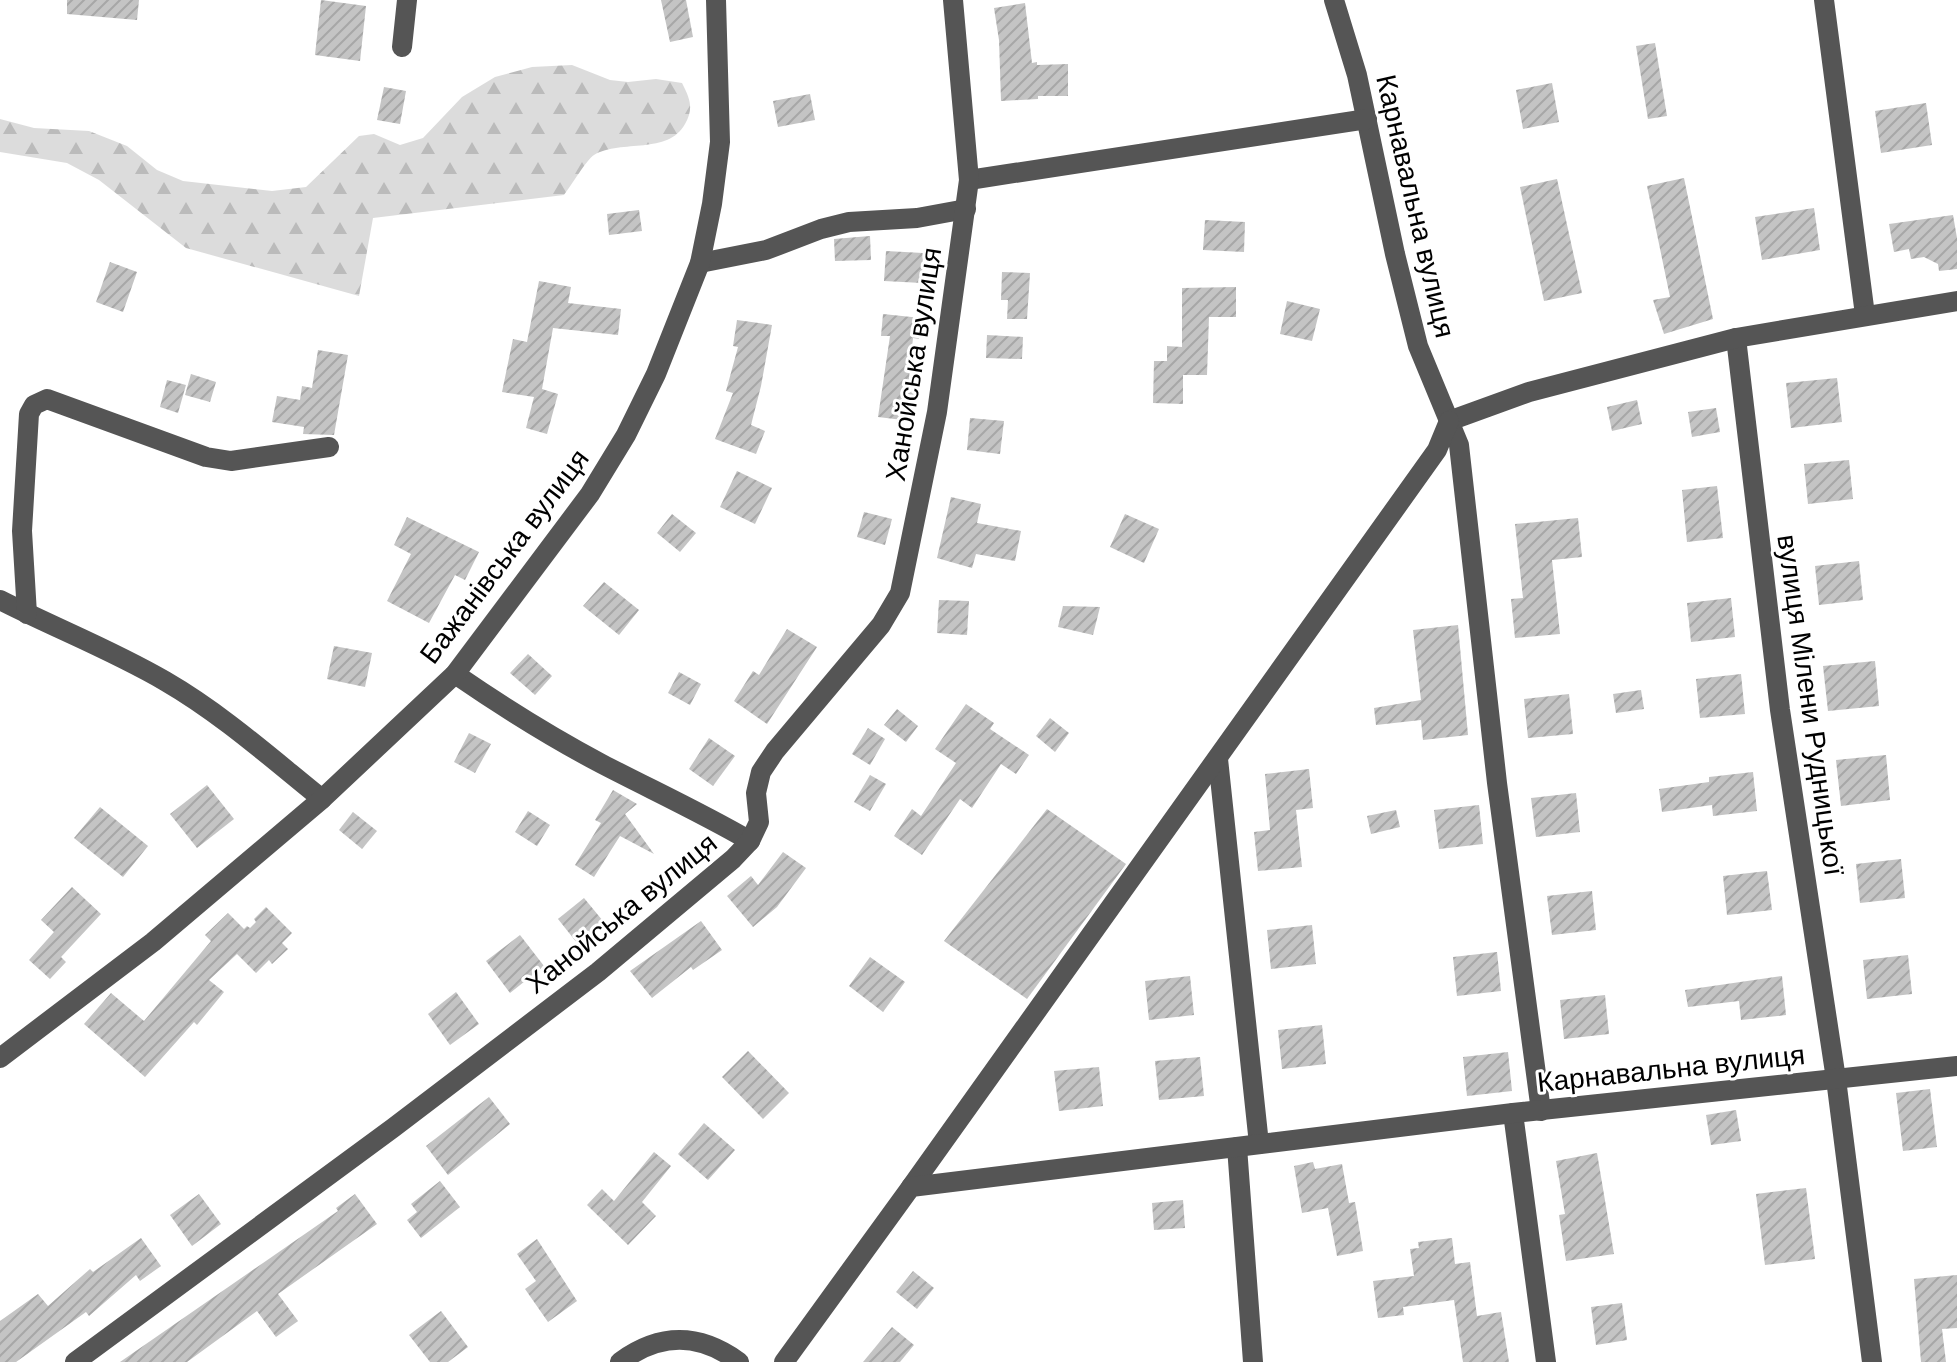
<svg xmlns="http://www.w3.org/2000/svg" width="1957" height="1362" font-family="'DM Sans',sans-serif">
<style>
.forest{fill:url(#forest-firs)}
.building{fill:url(#building-hatch)}
.lines{fill:none;stroke-linecap:round;stroke-linejoin:round}
.minor{stroke:#555;stroke-width:20}
.labels{text-anchor:middle;stroke-width:6;stroke-linejoin:round;paint-order:stroke}
.street-label{font-size:28px;fill:#000;stroke:#fff}
</style>
<defs>
<pattern id="forest-firs" width="22" height="20" patternUnits="userSpaceOnUse" patternTransform="scale(2)"><rect width="22" height="20" fill="#dcdcdc"/><path d="M5 1l3.5 6h-7zM16 11l3.5 6h-7z" fill="#bbb"/></pattern>
<pattern id="building-hatch" width="6" height="6" patternUnits="userSpaceOnUse" patternTransform="scale(2)"><rect width="6" height="6" fill="#c4c4c4"/><path d="M-1 1l2-2M0 6l6-6M5 7l2-2" fill="none" stroke="#a7a7a7"/></pattern>
</defs>
<rect width="100%" height="100%" fill="#fff"/>
<path class="forest" d="M572 65 610 80 628 82 656 79 682 83C690 99 694 108 685 124 668 155 622 139 594 155 587 159 571 186 564 195L373 218 359 296 186 248 99 180 67 163 0 152V119L34 128 89 131 127 146 157 170 183 181 272 191 306 187 359 136 374 134 400 145 423 138 462 97 495 77 532 67Z"/>
<g class="building">
<polygon points="67,0 139,0 137,20 67,14"/>
<polygon points="321,0 366,6 360,61 315,55"/>
<polygon points="661,0 686,0 693,37 670,42"/>
<polygon points="1025,3 1032,63 1037,62 1037,65 1068,64 1068,96 1038,96 1038,99 1001,101 999,40 994,8"/>
<polygon points="1655,43 1667,116 1648,119 1636,46"/>
<polygon points="1552,83 1559,122 1523,129 1516,90"/>
<polygon points="384,87 406,91 400,124 377,120"/>
<polygon points="810,94 815,120 778,127 773,101"/>
<polygon points="1926,103 1932,145 1881,153 1875,111"/>
<polygon points="1684,178 1713,319 1664,334 1653,300 1670,297 1647,186"/>
<polygon points="1557,179 1582,293 1544,301 1520,187"/>
<polygon points="1814,208 1820,250 1762,260 1755,217"/>
<polygon points="639,210 642,231 609,235 607,214"/>
<polygon points="1953,215 1957,238 1957,269 1939,271 1938,264 1924,257 1911,259 1909,249 1894,252 1889,224"/>
<polygon points="1205,220 1245,222 1244,252 1203,250"/>
<polygon points="870,236 871,260 835,261 834,239"/>
<polygon points="886,251 923,253 922,283 884,281"/>
<polygon points="110,262 137,272 123,312 96,302"/>
<polygon points="1002,272 1030,273 1027,319 1007,319 1008,300 1001,300"/>
<polygon points="539,281 571,287 568,303 621,309 618,335 553,328 542,389 558,394 547,434 526,428 534,397 502,392 513,339 527,342"/>
<polygon points="1236,287 1236,317 1209,317 1207,375 1183,375 1183,404 1153,403 1154,361 1167,361 1167,346 1182,347 1182,288"/>
<polygon points="1287,301 1320,309 1312,341 1280,334"/>
<polygon points="883,314 921,318 919,339 913,338 908,388 915,389 911,421 878,417 890,336 881,336"/>
<polygon points="737,320 772,325 761,386 751,425 765,431 756,454 715,439 733,393 726,391 738,347 733,346"/>
<polygon points="987,335 1023,337 1022,359 986,358"/>
<polygon points="318,350 348,355 334,435 303,434 304,427 272,422 277,396 300,400 302,386 312,388"/>
<polygon points="191,374 216,382 210,402 185,395"/>
<polygon points="1837,378 1842,422 1791,428 1786,383"/>
<polygon points="167,380 186,385 178,413 160,407"/>
<polygon points="1637,400 1642,424 1612,431 1607,407"/>
<polygon points="1716,408 1720,432 1692,437 1688,412"/>
<polygon points="970,418 1004,421 1000,454 967,450"/>
<polygon points="1849,460 1853,499 1808,504 1804,464"/>
<polygon points="737,471 772,488 755,524 720,507"/>
<polygon points="1717,486 1723,538 1687,542 1682,490"/>
<polygon points="951,497 981,504 977,523 1021,531 1015,561 976,554 972,568 937,558"/>
<polygon points="864,512 892,519 885,545 857,537"/>
<polygon points="672,514 696,533 680,552 657,533"/>
<polygon points="1125,514 1159,529 1144,563 1110,547"/>
<polygon points="407,517 479,552 465,580 455,575 429,623 387,601 411,554 394,545"/>
<polygon points="1578,518 1582,557 1552,560 1560,634 1515,638 1511,599 1523,598 1515,524"/>
<polygon points="1859,561 1863,600 1819,605 1815,566"/>
<polygon points="604,582 639,610 619,635 583,606"/>
<polygon points="1731,598 1735,637 1691,642 1687,603"/>
<polygon points="939,600 969,601 967,635 937,633"/>
<polygon points="1063,606 1100,607 1093,635 1058,627"/>
<polygon points="1458,625 1468,735 1423,740 1421,720 1376,725 1374,708 1421,700 1413,630"/>
<polygon points="787,629 817,647 767,724 734,701 753,671 759,675"/>
<polygon points="334,646 372,653 365,687 327,679"/>
<polygon points="528,654 552,676 535,695 510,673"/>
<polygon points="1875,661 1879,706 1828,711 1823,666"/>
<polygon points="679,672 701,684 690,705 668,693"/>
<polygon points="1741,674 1745,714 1700,718 1696,679"/>
<polygon points="1641,690 1644,709 1616,713 1613,694"/>
<polygon points="1569,694 1573,734 1528,738 1524,699"/>
<polygon points="966,704 994,723 990,729 1029,755 1016,774 1001,764 972,808 960,799 922,855 894,836 912,809 921,816 956,763 935,749"/>
<polygon points="897,709 918,726 906,742 884,725"/>
<polygon points="1050,718 1069,733 1055,752 1036,736"/>
<polygon points="868,728 885,739 870,765 852,754"/>
<polygon points="469,733 491,744 475,773 454,762"/>
<polygon points="709,738 735,756 713,786 689,769"/>
<polygon points="1886,755 1890,800 1841,806 1836,760"/>
<polygon points="1309,769 1313,808 1296,810 1302,867 1258,871 1254,832 1270,830 1265,774"/>
<polygon points="1753,772 1757,811 1713,816 1712,805 1662,812 1659,789 1709,782 1709,777"/>
<polygon points="870,775 886,784 870,811 854,802"/>
<polygon points="207,785 234,819 197,848 170,814"/>
<polygon points="613,790 637,804 625,814 654,854 620,836 594,877 575,865 601,823 595,820"/>
<polygon points="1576,793 1580,832 1536,837 1531,798"/>
<polygon points="1479,805 1483,844 1439,849 1434,810"/>
<polygon points="100,807 148,846 123,877 74,838"/>
<polygon points="1047,809 1126,864 1027,999 944,941"/>
<polygon points="1396,810 1400,827 1371,834 1367,816"/>
<polygon points="528,811 550,825 537,846 515,832"/>
<polygon points="353,812 377,831 362,849 339,830"/>
<polygon points="783,852 806,868 777,907 753,927 727,896 751,876 758,885"/>
<polygon points="1901,859 1905,898 1860,903 1856,864"/>
<polygon points="1767,871 1772,910 1727,915 1723,876"/>
<polygon points="72,887 101,914 61,957 66,962 50,979 29,960 54,932 41,920"/>
<polygon points="1592,891 1596,930 1552,935 1547,896"/>
<polygon points="584,898 603,921 577,943 558,919"/>
<polygon points="266,907 292,933 282,943 288,949 272,964 269,960 256,973 237,954 209,980 224,992 197,1025 194,1022 145,1077 84,1024 111,993 144,1021 211,941 205,935 228,913 244,929 247,926 250,928 256,922 254,919"/>
<polygon points="701,921 722,950 693,970 691,967 652,998 630,971"/>
<polygon points="1312,925 1316,964 1271,969 1267,930"/>
<polygon points="520,935 544,966 510,993 486,961"/>
<polygon points="1497,952 1501,991 1457,996 1453,957"/>
<polygon points="1908,955 1912,994 1867,999 1863,960"/>
<polygon points="870,957 905,982 883,1012 849,986"/>
<polygon points="1190,976 1194,1015 1149,1020 1145,981"/>
<polygon points="1782,976 1786,1015 1741,1020 1739,1001 1688,1007 1685,990"/>
<polygon points="456,992 479,1024 450,1045 428,1014"/>
<polygon points="1605,995 1609,1034 1564,1039 1560,1000"/>
<polygon points="1322,1025 1326,1064 1282,1069 1278,1030"/>
<polygon points="748,1051 789,1093 763,1119 722,1077"/>
<polygon points="1508,1052 1512,1091 1467,1096 1463,1057"/>
<polygon points="1200,1057 1204,1096 1159,1100 1155,1061"/>
<polygon points="1099,1067 1103,1106 1059,1111 1054,1071"/>
<polygon points="1930,1089 1937,1147 1903,1151 1896,1093"/>
<polygon points="489,1097 510,1124 448,1175 426,1146"/>
<polygon points="1736,1110 1741,1141 1711,1145 1706,1115"/>
<polygon points="704,1123 735,1150 708,1180 678,1154"/>
<polygon points="654,1152 671,1166 642,1202 656,1216 628,1245 587,1205 602,1189 614,1201"/>
<polygon points="1597,1153 1614,1254 1566,1261 1559,1215 1565,1214 1556,1161"/>
<polygon points="1313,1162 1315,1169 1342,1164 1349,1203 1355,1202 1363,1251 1337,1256 1328,1208 1302,1213 1294,1166"/>
<polygon points="440,1181 460,1207 421,1238 407,1220 417,1212 411,1204"/>
<polygon points="1806,1188 1815,1259 1765,1265 1756,1194"/>
<polygon points="199,1194 221,1224 192,1246 170,1215"/>
<polygon points="355,1194 377,1224 278,1294 298,1321 276,1337 257,1311 187,1362 120,1362 338,1211 336,1208"/>
<polygon points="1183,1200 1185,1228 1154,1230 1152,1203"/>
<polygon points="141,1238 161,1266 140,1281 136,1275 89,1316 86,1312 16,1362 0,1362 0,1321 38,1294 48,1306 90,1269 93,1272"/>
<polygon points="1452,1238 1455,1264 1470,1262 1477,1316 1501,1312 1509,1362 1463,1362 1454,1300 1403,1307 1404,1315 1378,1318 1373,1281 1414,1276 1410,1249 1419,1248 1418,1242"/>
<polygon points="537,1239 577,1301 548,1322 525,1289 536,1281 517,1254"/>
<polygon points="913,1271 934,1288 917,1309 896,1292"/>
<polygon points="1957,1275 1957,1328 1942,1329 1946,1362 1921,1362 1914,1279"/>
<polygon points="1622,1303 1627,1340 1596,1345 1591,1307"/>
<polygon points="441,1311 468,1347 448,1362 430,1362 409,1335"/>
<polygon points="892,1327 914,1345 900,1362 863,1362"/>
</g>
<g class="lines">
<g class="minor">
<polyline points="1334,0 1357,75 1395,254 1418,346 1459,445 1497,783 1541,1111"/>
<polyline points="1824,0 1865,315"/>
<polyline points="402,47 407,0"/>
<polyline points="969,180 1367,119"/>
<polyline points="700,263 766,250 821,229 849,222 917,218 966,209"/>
<polyline points="1736,338 1780,710 1836,1079 1872,1362"/>
<polyline points="1449,421 1529,392 1736,338 1957,301"/>
<path d="M0 600C55 628 112 650 165 681 222 714 271 758 322 799"/>
<polyline points="27,614 22,531 29,414 34,405 47,399 206,457 231,461 329,447"/>
<path d="M455 674C503 707 551 737 602 764 652 790 702 813 750 841"/>
<polyline points="1218,759 1259,1144"/>
<polyline points="0,1058 153,942 322,799 455,674 590,494 626,435 656,374 700,263 712,204 720,142 716,0"/>
<polyline points="1513,1113 1546,1362"/>
<polyline points="1237,1147 1253,1362"/>
<polyline points="911,1187 1437,450 1449,421"/>
<polyline points="75,1362 393,1128 598,972 733,859 750,841 759,822 756,793 761,772 775,751 881,625 900,593 937,412 969,180 953,0"/>
<path d="M620 1362C661 1332 699 1333 739 1362"/>
<polyline points="784,1362 911,1187 1513,1113 1957,1066"/>
</g>
</g>
<g class="labels">
<g class="street-label">
<text transform="translate(1416 206) rotate(77)" y="10">Карнавальна вулиця</text>
<text transform="translate(913 364) rotate(-81)" y="10">Ханойська вулиця</text>
<text transform="translate(504 556) rotate(-53)" y="10">Бажанівська вулиця</text>
<text transform="translate(1811 705) rotate(82)" y="10">вулиця Мілени Рудницької</text>
<text transform="translate(621 913) rotate(-39)" y="10">Ханойська вулиця</text>
<text transform="translate(1671 1068) rotate(-6)" y="10">Карнавальна вулиця</text>
</g>
</g>
</svg>
